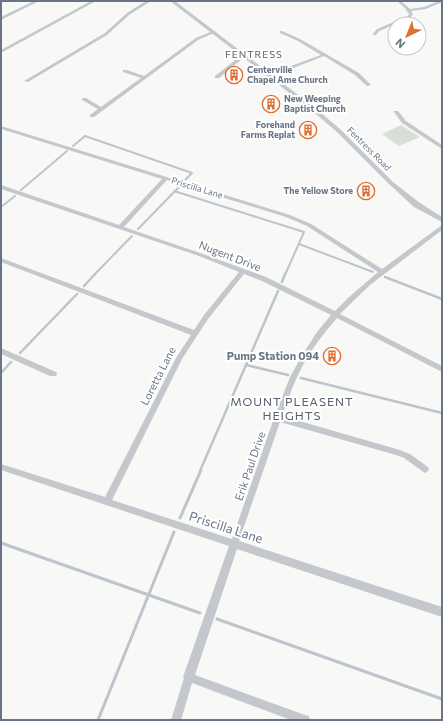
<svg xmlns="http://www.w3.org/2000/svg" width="443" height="721" font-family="Commissioner,sans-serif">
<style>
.green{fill:#d9dfd7}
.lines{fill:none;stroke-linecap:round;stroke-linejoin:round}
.stream-far2{stroke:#bcc5cb;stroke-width:2}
.stream-far1{stroke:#bcc5cb;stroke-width:2.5}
.stream{stroke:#bcc5cb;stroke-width:3}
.minor{fill:#c4c7cb;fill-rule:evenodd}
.tertiary{fill:#c4c7cb;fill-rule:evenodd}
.labels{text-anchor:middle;stroke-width:4;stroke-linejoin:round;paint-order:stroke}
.far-poi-label{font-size:9px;font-weight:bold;fill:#697586;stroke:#fff;text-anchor:start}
.far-street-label{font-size:9px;fill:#697586;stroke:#fff}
.far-neighbourhood-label{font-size:10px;letter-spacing:1px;fill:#565f6b;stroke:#fff}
.street-label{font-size:11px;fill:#697586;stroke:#fff}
.poi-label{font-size:11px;font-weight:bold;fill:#697586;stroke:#fff;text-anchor:end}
.neighbourhood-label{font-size:12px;letter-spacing:1px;fill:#565f6b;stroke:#fff}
.near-street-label{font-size:13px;fill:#697586;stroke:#fff}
</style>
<rect width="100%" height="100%" fill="#f8f9f6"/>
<polygon class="green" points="401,125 420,137 399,146 382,134"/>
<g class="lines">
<g class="stream-far2">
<polyline points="73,146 85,136 192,173 185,180"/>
<polyline points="21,190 67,151"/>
<polyline points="174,191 304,232 285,275"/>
<polyline points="1,207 15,196"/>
<polyline points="138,229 180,186"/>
<polyline points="299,244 373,272"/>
<polyline points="94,275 132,236"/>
</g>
<g class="stream-far1">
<polyline points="385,277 442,299"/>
<polyline points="282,282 285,274"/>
<polyline points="84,286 95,274"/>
<polyline points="20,353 77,294"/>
<polyline points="246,365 288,375"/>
<polyline points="1,373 11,362"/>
<polyline points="301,378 442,413"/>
<polyline points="200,471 278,291"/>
</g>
<g class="stream">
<polyline points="180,518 201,470"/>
<polyline points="1,543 200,613"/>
<polyline points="217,619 442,699"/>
<polyline points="98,720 174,532"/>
</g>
<g class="minor">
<polygon points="34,1 39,1 1,20 1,17"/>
<polygon points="91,1 96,1 1,53 1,50"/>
<polygon points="146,1 151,1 129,15 107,35 28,82 24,81 105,33 127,13"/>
<polygon points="397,1 401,1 410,9 424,7 439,1 442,1 442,2 426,9 411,11 413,14 410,18 379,31 376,35 374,35 373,34 377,29 408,16 409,14 405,8"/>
<polygon points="213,31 216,32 198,40 94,117 90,117 90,115 98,109 82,100 82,98 86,98 101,107 141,78 123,72 123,70 127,70 144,76 196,38"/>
<polygon points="280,31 282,31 300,39 359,73 371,85 367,86 355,75 324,56 273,76 269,76 269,74 321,55 298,41 280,33"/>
<polygon points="243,54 247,55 219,78 215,78 215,76"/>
<polygon points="337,95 341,96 314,109 310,108"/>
<polygon points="394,111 398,111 406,121 442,145 442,149 402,123 394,112"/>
<path d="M1 126 290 215 311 224 382 269 442 225V230L370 285 340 314 442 366V372L337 318C323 334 310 351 301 369 293 384 288 400 282 416L400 450 410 454 428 467 429 469 428 471 425 473 422 471 404 458 396 455 280 422 239 541 442 607V617L237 549 195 675 305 715 309 716 310 720H291L192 683 181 720H171L184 678 183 677 229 546 1 470V464L105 497 176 358 191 335 1 262V258L194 330 204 315 239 272 199 256 1 189V185L119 225 162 179 1 129ZM167 180 286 217 307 226 378 272 348 298 335 311 266 277 203 254 124 227ZM244 274 262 281 331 315 317 332 304 352 290 377 274 418 232 539 112 500 182 359 208 319Z"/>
<polygon points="1,348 56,372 57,374 56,376 50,376 1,354"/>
</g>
<polygon class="tertiary" points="170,1 175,1 314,107 341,130 393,182 420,203 442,217 442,222 414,207 389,184 337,132 310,109"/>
</g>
<defs>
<symbol id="building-ring" viewBox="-11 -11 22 22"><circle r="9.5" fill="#fff" stroke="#de7031" stroke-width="1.5"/><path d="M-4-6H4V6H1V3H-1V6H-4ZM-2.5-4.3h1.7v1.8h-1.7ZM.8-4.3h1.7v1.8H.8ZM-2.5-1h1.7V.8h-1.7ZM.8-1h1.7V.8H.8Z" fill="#de7031"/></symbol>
</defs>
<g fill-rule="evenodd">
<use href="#building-ring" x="224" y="65" width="20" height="20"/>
<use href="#building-ring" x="261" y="94" width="20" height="20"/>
<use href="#building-ring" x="298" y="120" width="20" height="20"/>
<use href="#building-ring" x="356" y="181" width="20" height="20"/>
<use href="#building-ring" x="322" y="346" width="20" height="20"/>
</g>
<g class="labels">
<g class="far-poi-label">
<text x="247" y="73">Centerville<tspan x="247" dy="10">Chapel Ame Church</tspan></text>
<text x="284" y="102">New Weeping<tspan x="284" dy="10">Baptist Church</tspan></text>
<text x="295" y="128" text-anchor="end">Forehand<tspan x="295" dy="10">Farms Replat</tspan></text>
<text x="353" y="194" text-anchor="end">The Yellow Store</text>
</g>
<g class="far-street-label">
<text transform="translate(369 149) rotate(45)" y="3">Fentress Road</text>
<text transform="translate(197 188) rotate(17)" y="3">Priscilla Lane</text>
</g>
<g class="far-neighbourhood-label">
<text x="254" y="58">FENTRESS</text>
</g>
<g class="street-label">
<text transform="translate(230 256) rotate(21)" y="4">Nugent Drive</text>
<text transform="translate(158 376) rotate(-63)" y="4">Loretta Lane</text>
<text transform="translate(250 466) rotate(-71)" y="4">Erik Paul Drive</text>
</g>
<g class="poi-label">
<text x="319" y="360">Pump Station 094</text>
</g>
<g class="neighbourhood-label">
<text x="292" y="406">MOUNT PLEASENT<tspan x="292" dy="14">HEIGHTS</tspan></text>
</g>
<g class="near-street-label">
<text transform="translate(226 527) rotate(18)" y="5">Priscilla Lane</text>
</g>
</g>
<rect width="443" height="721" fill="none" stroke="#697586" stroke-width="4"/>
<g transform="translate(407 36) rotate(223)"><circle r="19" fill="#ffffff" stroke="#c3c8cf"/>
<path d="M0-3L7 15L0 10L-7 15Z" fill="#de7031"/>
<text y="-6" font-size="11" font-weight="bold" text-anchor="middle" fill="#697586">N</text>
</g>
</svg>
